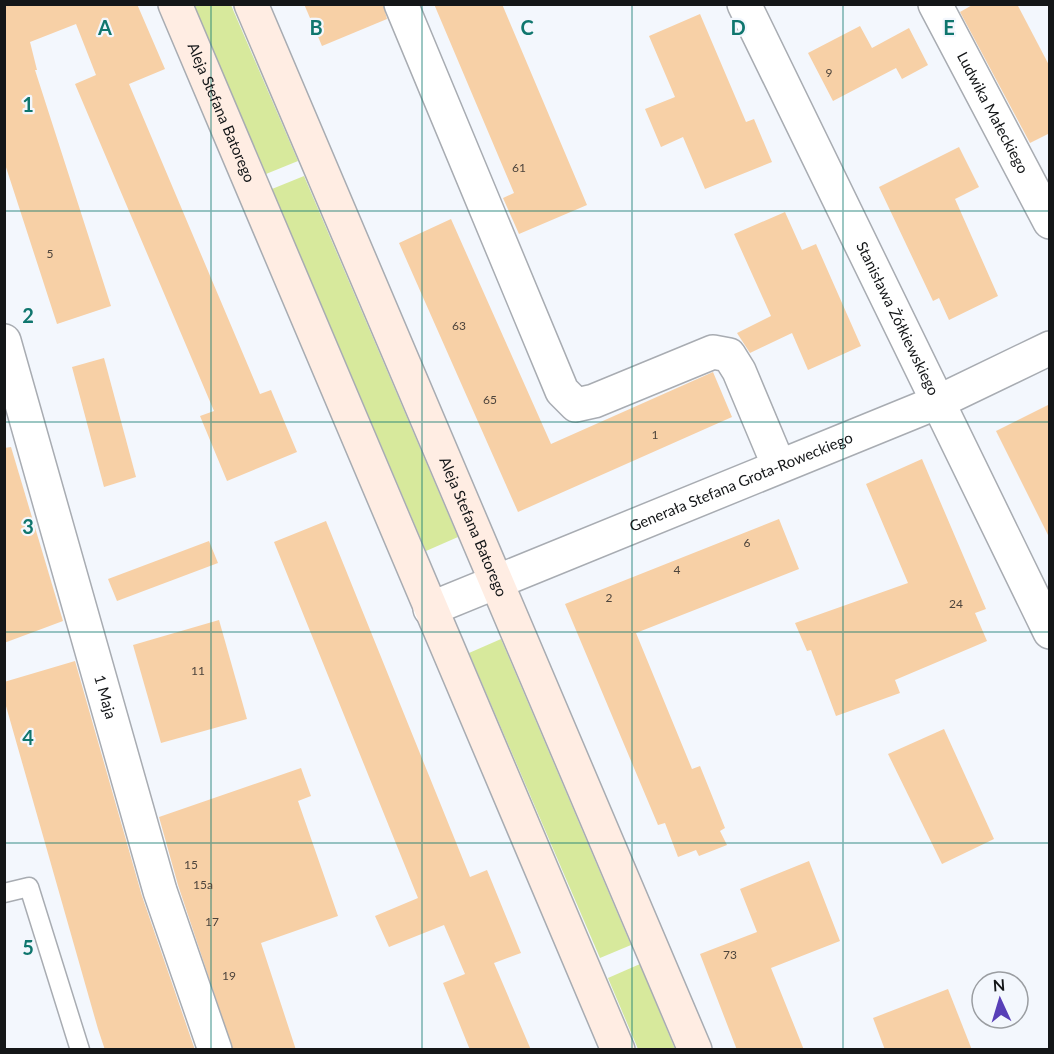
<svg xmlns="http://www.w3.org/2000/svg" width="1054" height="1054" font-family="Lato,sans-serif">
<style>
.green{fill:#d7e99c}
.building{fill:#f7d0a6}
.lines{fill:none;stroke-linecap:round;stroke-linejoin:round}
.lane-casing{stroke:#a8acb2;stroke-width:21}
.street-casing{stroke:#a8acb2;stroke-width:36}
.secondary-casing{stroke:#a8acb2;stroke-width:36}
.lane{stroke:#fff;stroke-width:18}
.street{stroke:#fff;stroke-width:33}
.secondary{stroke:#ffede3;stroke-width:33}
.grid{fill:none;stroke:#0f766e;stroke-width:1.5;stroke-opacity:0.55}
.labels{text-anchor:middle;stroke-width:4.5;stroke-linejoin:round;paint-order:stroke}
.number-label{font-size:12px;fill:#4d443c}
.street-label{font-size:15px;fill:#141618;stroke:#f3f7fd}
.grid-label{font-size:20px;text-anchor:middle;font-weight:bold;fill:#0f766e;stroke:#f3f7fd;stroke-width:4.5;stroke-linejoin:round;paint-order:stroke}
</style>
<rect width="100%" height="100%" fill="#f3f7fd"/>
<g class="green">
<polygon points="194,5 231,5 298,161 266,174"/>
<polygon points="304,176 458,537 426,551 272,189"/>
<polygon points="501,639 631,945 600,958 469,653"/>
<polygon points="640,964 675,1049 638,1049 608,978"/>
</g>
<g class="building">
<polygon points="4,4 137,4 165,69 129,84 260,394 271,390 297,452 227,481 200,416 214,411 75,84 96,75 76,24 30,42 37,70 35,70 111,306 57,324 4,161"/>
<polygon points="304,4 383,4 387,19 322,46"/>
<polygon points="434,4 502,4 587,205 519,234 503,198 514,193"/>
<polygon points="974,4 1017,4 1050,67 1050,133 1030,143 960,12"/>
<polygon points="700,14 746,122 754,119 772,162 705,189 683,137 661,147 645,109 675,97 649,36"/>
<polygon points="860,26 872,48 909,28 928,65 902,79 896,68 833,101 808,53"/>
<polygon points="959,147 979,187 955,199 998,296 949,320 939,298 933,301 879,187"/>
<polygon points="785,212 802,250 816,244 861,346 808,370 792,333 750,353 737,333 771,316 734,234"/>
<polygon points="451,219 551,444 713,372 732,417 518,512 399,243"/>
<polygon points="104,358 136,477 104,487 72,367"/>
<polygon points="1050,404 1050,539 996,431"/>
<polygon points="11,447 63,621 4,643 4,448"/>
<polygon points="922,459 986,609 975,613 987,641 895,680 900,693 836,716 811,650 807,651 795,623 908,583 866,484"/>
<polygon points="779,519 799,569 636,633 692,769 700,766 725,828 720,831 727,845 699,856 696,850 678,857 665,823 658,825 565,604"/>
<polygon points="326,521 470,877 487,870 521,953 494,963 531,1050 470,1050 443,983 465,974 444,925 389,947 375,916 418,898 274,542"/>
<polygon points="209,541 218,563 117,601 108,579"/>
<polygon points="219,620 247,719 161,743 133,645"/>
<polygon points="75,661 142,896 195,1050 105,1050 98,1029 4,699 4,682"/>
<polygon points="944,729 994,839 942,864 888,754"/>
<polygon points="301,768 311,796 298,801 338,916 261,943 296,1050 233,1050 178,885 159,817"/>
<polygon points="809,861 840,941 771,968 804,1050 737,1050 700,954 757,932 740,889"/>
<polygon points="948,989 972,1050 885,1050 873,1018"/>
</g>
<g class="lines">
<defs>
<polyline id="lane" points="4,893 29,887 80,1050"/>
<g id="street">
<polyline points="401,4 562,391 576,405 594,401 713,352 729,355 739,371 778,464"/>
<path id="s1" d="M744 4 1050 632"/>
<path id="s2" d="M935 4 1050 222"/>
<path id="s3" d="M4 341 160 891 215 1050"/>
<path id="s4" d="M430 609 938 402 1050 348"/>
</g>
<g id="secondary">
<path id="s5" d="M175 4 618 1050"/>
<path id="s6" d="M251 4 695 1050"/>
</g>
</defs>
<use href="#lane" class="lane-casing"/>
<use href="#street" class="street-casing"/>
<use href="#secondary" class="secondary-casing"/>
<use href="#lane" class="lane"/>
<use href="#street" class="street"/>
<use href="#secondary" class="secondary"/>
</g>
<path class="grid" d="M211 4V1050M422 4V1050M632 4V1050M843 4V1050M4 211H1050M4 422H1050M4 632H1050M4 843H1050"/>
<g class="labels">
<g class="number-label">
<text x="829" y="77">9</text>
<text x="519" y="172">61</text>
<text x="50" y="258">5</text>
<text x="459" y="330">63</text>
<text x="490" y="404">65</text>
<text x="655" y="439">1</text>
<text x="747" y="547">6</text>
<text x="677" y="574">4</text>
<text x="609" y="602">2</text>
<text x="956" y="608">24</text>
<text x="198" y="675">11</text>
<text x="191" y="869">15</text>
<text x="203" y="889">15a</text>
<text x="212" y="926">17</text>
<text x="730" y="959">73</text>
<text x="229" y="980">19</text>
</g>
<g class="street-label">
<text dy="5" stroke="none"><textPath href="#s5" startOffset="118">Aleja Stefana Batorego</textPath></text>
<text dy="5" stroke="none"><textPath href="#s2" startOffset="123">Ludwika Małeckiego</textPath></text>
<text dy="5" stroke="none"><textPath href="#s1" startOffset="350">Stanisława Żółkiewskiego</textPath></text>
<text dy="5" stroke="none"><textPath href="#s4" startOffset="336">Generała Stefana Grota-Roweckiego</textPath></text>
<text dy="5" stroke="none"><textPath href="#s6" startOffset="568">Aleja Stefana Batorego</textPath></text>
<text dy="5" stroke="none"><textPath href="#s3" startOffset="370">1 Maja</textPath></text>
</g>
</g>
<g class="grid-label">
<text x="105" y="35">A</text>
<text x="316" y="35">B</text>
<text x="527" y="35">C</text>
<text x="738" y="35">D</text>
<text x="949" y="35">E</text>
<text x="28" y="112">1</text>
<text x="28" y="323">2</text>
<text x="28" y="534">3</text>
<text x="28" y="745">4</text>
<text x="28" y="955">5</text>
</g>
<rect width="1054" height="1054" fill="none" stroke="#141618" stroke-width="12"/>
<g transform="translate(1000 1000) rotate(356)"><circle r="28" fill="#f3f7fd" stroke="#9a9da1" stroke-width="1.5"/>
<path d="M0-4.5L10 22L0 15L-10 22Z" fill="#583fb7"/>
<text y="-9" font-size="16" font-weight="bold" text-anchor="middle" fill="#141618">N</text>
</g>
</svg>
